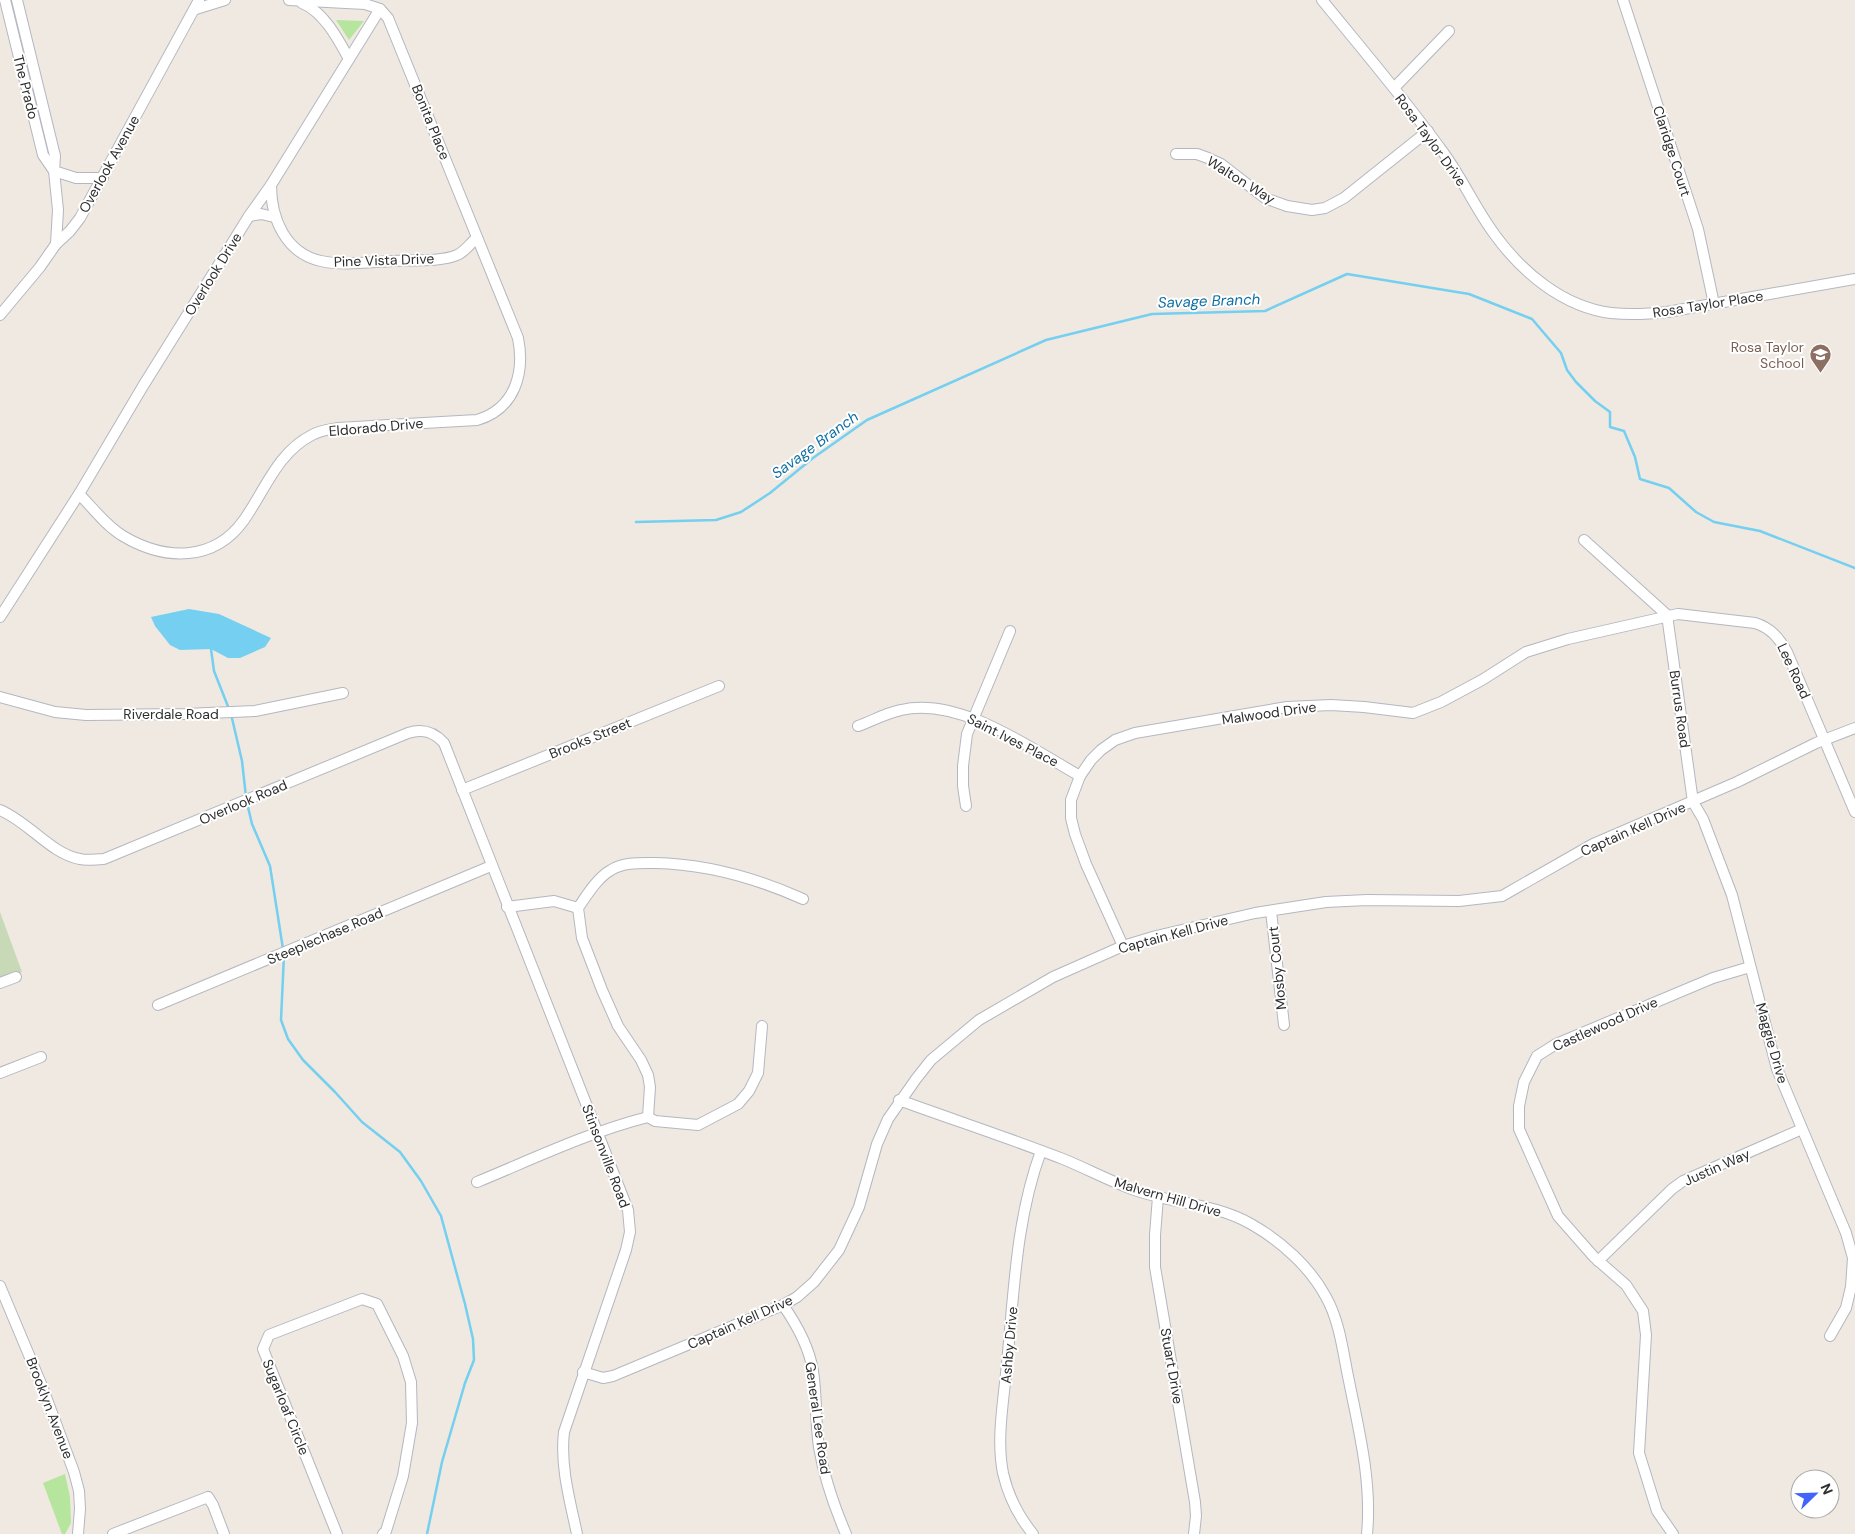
<svg xmlns="http://www.w3.org/2000/svg" width="1855" height="1534" font-family="'DM Sans',sans-serif">
<style>
.green{fill:#b6e59e}
.cemetery{fill:#c8d9b8}
.water{fill:#75cff0}
.lines{fill:none;stroke-linecap:round;stroke-linejoin:round}
.stream{stroke:#75cff0;stroke-width:2.5}
.minor-casing{stroke:#b4b7c1;stroke-width:12}
.minor{stroke:#fff;stroke-width:10}
.labels{text-anchor:middle;stroke-width:4;stroke-linejoin:round;paint-order:stroke}
.street-label{font-size:14px;fill:#2e2e2e;stroke:#fff}
.education-label{font-size:14px;fill:#785e54;stroke:#fff;text-anchor:end}
.water-label{font-size:15px;font-style:italic;fill:#0d6fa3;stroke:#fff}
</style>
<rect width="100%" height="100%" fill="#efe9e1"/>
<g class="green">
<polygon points="336,20 364,21 349,40"/>
<polygon points="65,1474 70,1497 71,1523 65,1534 62,1534 43,1483"/>
</g>
<polygon class="cemetery" points="0,912 22,972 0,978"/>
<polygon class="water" points="189,609 219,614 271,638 265,647 240,658 228,658 211,649 180,650 170,645 155,626 151,617"/>
<g class="lines">
<g class="stream">
<polyline points="636,522 716,520 741,512 770,493 813,458 867,420 1046,340 1152,314 1265,311 1347,274 1469,294 1532,319 1561,353 1567,370 1576,382 1595,401 1610,412 1610,427 1624,431 1635,457 1640,479 1669,488 1696,512 1714,522 1760,531 1855,568"/>
<polyline points="211,649 214,671 229,709"/>
<polyline points="231,714 242,761 246,797"/>
<polyline points="247,803 252,824 270,866 283,949"/>
<polyline points="284,955 281,1020 288,1039 303,1060 335,1092 362,1122 400,1152 421,1181 441,1216 465,1304 473,1339 474,1360 465,1383 442,1462 427,1534"/>
</g>
<defs>
<g id="minor">
<polyline points="5,0 43,155 54,171 76,178 103,178"/>
<polyline points="17,0 55,156 54,171 58,210 56,244"/>
<path d="M1322 0C1362 49 1403 97 1440 148 1461 175 1474 207 1495 235 1522 272 1563 307 1611 313 1629 315 1649 314 1667 312L1855 279"/>
<polyline points="1623,0 1698,229 1714,304"/>
<path d="M302 3C324 12 338 39 349 59"/>
<polyline points="196,9 225,0"/>
<polyline points="1394,88 1449,31"/>
<polyline points="1176,154 1197,154 1208,158 1221,164 1265,198 1287,206 1312,210 1325,208 1344,198 1428,131"/>
<path d="M271 185C271 218 285 253 321 261 343 266 370 262 393 261 411 260 441 262 457 255 465 252 470 243 477 238"/>
<polyline points="249,216 261,214 274,217"/>
<polyline points="0,315 40,267 56,244 70,231 80,218 199,0"/>
<path d="M79 494C93 508 106 526 123 536 165 561 214 562 244 520 265 490 278 452 312 435 329 426 352 428 371 426 407 424 442 422 477 420 515 409 525 373 518 338L388 18 380 9 365 4 289 0"/>
<polyline points="1584,540 1667,615"/>
<polyline points="1667,615 1693,802 1703,819 1732,895 1777,1069 1846,1233 1853,1258 1851,1287 1846,1308 1830,1336"/>
<polyline points="0,617 79,494 143,386 249,216 271,185 380,9"/>
<polyline points="0,697 55,712 86,715 185,714 255,711 343,693"/>
<path d="M858 726C872 721 886 713 901 710 959 696 1030 748 1080 776"/>
<polyline points="462,790 719,686"/>
<polyline points="966,806 963,786 963,766 967,734 1010,631"/>
<path d="M0 810C29 822 51 854 80 859 87 861 96 859 104 859L408 733C423 728 434 732 444 743L628 1210 630 1232 626 1250 564 1432C560 1466 570 1501 577 1534"/>
<polyline points="507,907 554,901 578,908"/>
<polyline points="1271,911 1284,1025"/>
<path d="M1123 946 1086 864 1075 834 1071 818V800L1080 776 1091 760 1101 750 1115 740 1135 733 1287 707 1331 705 1364 707 1413 713 1441 702 1482 680 1526 652 1568 639 1678 614 1755 623C1771 628 1779 638 1787 652L1855 812"/>
<polyline points="0,983 16,977"/>
<polyline points="158,1005 491,866"/>
<polyline points="0,1073 41,1057"/>
<path d="M899 1100C954 1120 1009 1138 1063 1159 1085 1168 1106 1179 1129 1188 1169 1204 1212 1202 1251 1224 1281 1241 1310 1267 1326 1297 1340 1322 1343 1353 1349 1381 1359 1431 1372 1482 1367 1534"/>
<path d="M648 1117 650 1087 648 1075 641 1060 618 1026 602 990 582 938 578 908C587 895 597 878 611 870 624 862 640 863 655 863 707 864 756 878 803 899"/>
<path d="M477 1182C533 1159 589 1132 648 1117L655 1121 698 1125 738 1104 749 1091 758 1073 762 1026"/>
<polyline points="1158,1197 1155,1235 1155,1267 1195,1502 1196,1516 1194,1534"/>
<polyline points="1598,1261 1672,1189 1683,1181 1802,1129"/>
<polyline points="0,1286 42,1386 74,1472 79,1491 80,1509 78,1534"/>
<path d="M783 1305C797 1325 809 1346 813 1371 817 1396 815 1421 819 1447 824 1477 834 1506 846 1534"/>
<polyline points="583,1372 603,1378 613,1376 783,1305 797,1297 814,1282 839,1250 859,1207 877,1144 888,1119 916,1079 931,1060 979,1020 1053,977 1123,946 1156,936 1255,913 1326,902 1367,900 1459,901 1502,896 1593,844 1737,782 1816,743 1855,728"/>
<polyline points="113,1534 208,1497 213,1505 224,1534"/>
<polyline points="337,1534 263,1349 269,1335 362,1299 377,1304 403,1356 411,1382 412,1423 403,1476 386,1531 383,1534"/>
<path d="M1033 1534C1019 1517 1008 1495 1003 1473 996 1438 1004 1399 1007 1363 1014 1292 1016 1219 1041 1151"/>
<polyline points="1673,1534 1657,1511 1639,1453 1646,1335 1643,1311 1626,1285 1594,1257 1558,1216 1519,1129 1519,1106 1524,1082 1537,1056 1556,1044 1713,978 1750,967"/>
</g>
</defs>
<use href="#minor" class="minor-casing"/>
<use href="#minor" class="minor"/>
</g>
<defs>
<symbol id="school-pin" viewBox="-11 -11 22 30"><path d="M0 17L-7.5 6A9.5 9.5 0 1 1 7.5 6Z" fill="#8d6e63" stroke="#fff"/><path d="M0-5L7-2L0 1L-7-2ZM-4 1L0 2.5L4 1V4Q0 6-4 4Z" fill="#fff"/></symbol>
</defs>
<g fill-rule="evenodd">
<use href="#school-pin" x="1808" y="342" width="25" height="34"/>
</g>
<g class="labels">
<g class="street-label">
<text transform="translate(26 87) rotate(76)" y="5">The Prado</text>
<text transform="translate(431 122) rotate(68)" y="5">Bonita Place</text>
<text transform="translate(1431 140) rotate(54)" y="5">Rosa Taylor Drive</text>
<text transform="translate(1672 151) rotate(72)" y="5">Claridge Court</text>
<text transform="translate(109 164) rotate(-61)" y="5">Overlook Avenue</text>
<text transform="translate(1241 180) rotate(32)" y="5">Walton Way</text>
<text transform="translate(384 260) rotate(-2)" y="5">Pine Vista Drive</text>
<text transform="translate(213 274) rotate(-58)" y="5">Overlook Drive</text>
<text transform="translate(1708 304) rotate(-9)" y="5">Rosa Taylor Place</text>
<text transform="translate(376 427) rotate(-5)" y="5">Eldorado Drive</text>
<text transform="translate(1794 671) rotate(65)" y="5">Lee Road</text>
<text transform="translate(1680 709) rotate(82)" y="5">Burrus Road</text>
<text transform="translate(1269 713) rotate(-8)" y="5">Malwood Drive</text>
<text x="171" y="719">Riverdale Road</text>
<text transform="translate(590 738) rotate(-22)" y="5">Brooks Street</text>
<text transform="translate(1013 740) rotate(27)" y="5">Saint Ives Place</text>
<text transform="translate(243 802) rotate(-23)" y="5">Overlook Road</text>
<text transform="translate(1633 829) rotate(-24)" y="5">Captain Kell Drive</text>
<text transform="translate(1173 934) rotate(-15)" y="5">Captain Kell Drive</text>
<text transform="translate(325 936) rotate(-23)" y="5">Steeplechase Road</text>
<text transform="translate(1277 968) rotate(-96)" y="5">Mosby Court</text>
<text transform="translate(1605 1024) rotate(-24)" y="5">Castlewood Drive</text>
<text transform="translate(1772 1043) rotate(74)" y="5">Maggie Drive</text>
<text transform="translate(606 1156) rotate(69)" y="5">Stinsonville Road</text>
<text transform="translate(1717 1167) rotate(-24)" y="5">Justin Way</text>
<text transform="translate(1168 1197) rotate(16)" y="5">Malvern Hill Drive</text>
<text transform="translate(740 1322) rotate(-24)" y="5">Captain Kell Drive</text>
<text transform="translate(1009 1345) rotate(-85)" y="5">Ashby Drive</text>
<text transform="translate(1172 1366) rotate(80)" y="5">Stuart Drive</text>
<text transform="translate(286 1407) rotate(68)" y="5">Sugarloaf Circle</text>
<text transform="translate(50 1408) rotate(69)" y="5">Brooklyn Avenue</text>
<text transform="translate(818 1418) rotate(82)" y="5">General Lee Road</text>
</g>
<g class="education-label">
<text x="1804" y="352">Rosa Taylor<tspan x="1804" dy="16">School</tspan></text>
</g>
<g class="water-label">
<text transform="translate(1209 301) rotate(-2)" y="5">Savage Branch</text>
<text transform="translate(815 445) rotate(-36)" y="5">Savage Branch</text>
</g>
</g>
<g transform="translate(1815 1494) rotate(67)"><circle r="24" fill="#ffffff" stroke="#ababab"/>
<path d="M0-4L9 19L0 12L-9 19Z" fill="#4264fb"/>
<text y="-8" font-size="14" font-weight="bold" text-anchor="middle" fill="#2e2e2e">N</text>
</g>
</svg>
